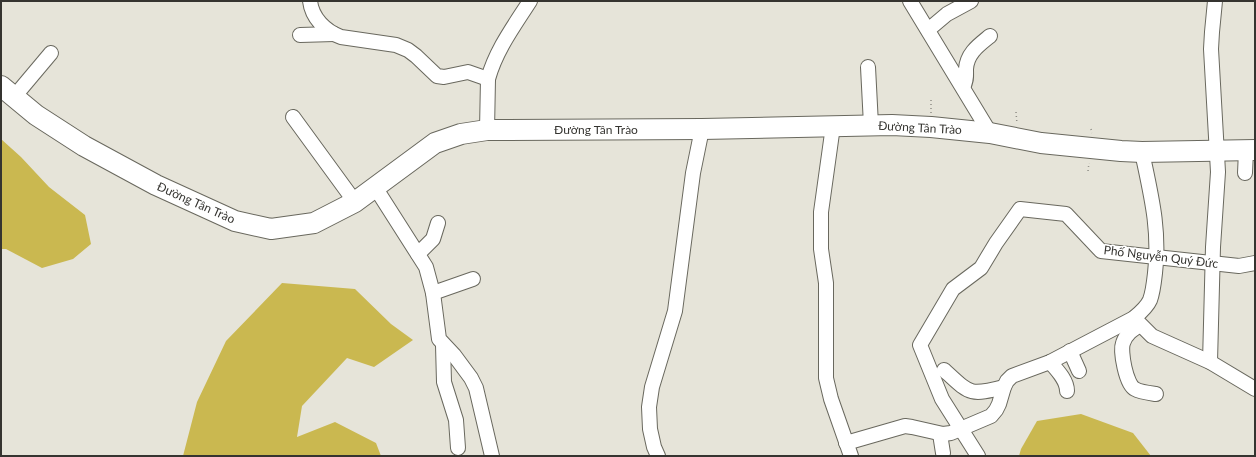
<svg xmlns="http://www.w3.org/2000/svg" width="1256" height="457" font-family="Lato,sans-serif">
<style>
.forest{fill:#cab850}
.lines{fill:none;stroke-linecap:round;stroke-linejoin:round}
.minor-casing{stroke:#69685e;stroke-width:16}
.highway-casing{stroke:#69685e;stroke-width:22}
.path{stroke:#8e8c85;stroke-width:1.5;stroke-dasharray:1 3;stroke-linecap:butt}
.minor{stroke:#fff;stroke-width:14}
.highway{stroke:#fff;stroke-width:20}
.labels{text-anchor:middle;stroke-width:3;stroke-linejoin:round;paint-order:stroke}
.street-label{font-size:12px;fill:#353430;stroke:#fff}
</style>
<rect width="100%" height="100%" fill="#e6e4d9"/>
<g class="forest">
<polygon points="1,139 21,157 49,187 85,215 91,244 73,259 42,268 6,249 1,249"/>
<polygon points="282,283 355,289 391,324 413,340 374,367 347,358 302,406 297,437 335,422 376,443 381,456 183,456 197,402 226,341"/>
<polygon points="1081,414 1133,433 1151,456 1019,456 1021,449 1037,421"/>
</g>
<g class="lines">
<defs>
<g id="minor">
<path d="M310 1C312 18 325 31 341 37L396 45 408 50 416 56 437 76 444 77 468 72 488 79"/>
<polyline points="910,1 990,133"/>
<polyline points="928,30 947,14 971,1"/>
<polyline points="300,35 334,34"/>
<polyline points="868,67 871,125"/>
<path d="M963 87C967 80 966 76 966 69 967 53 979 45 990 36"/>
<polyline points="14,97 51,53"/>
<polyline points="293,117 355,202"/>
<polyline points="833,126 821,212 821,249 826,283 826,378 831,399 851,456"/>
<path d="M487 130 488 79C496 50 514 26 530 1"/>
<polyline points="1245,173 1246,151"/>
<polyline points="375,187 426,267 433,293 439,339 454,355 471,378 476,388 492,456"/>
<polyline points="418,254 433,239 438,223"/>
<polyline points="433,293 473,279"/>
<polyline points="1134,318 1152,336 1210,362 1255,389"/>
<path d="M1140 325C1132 330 1126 334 1123 343 1120 351 1126 385 1135 389 1140 392 1149 393 1156 394"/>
<polyline points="443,345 444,382 456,420 458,448"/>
<polyline points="1070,351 1079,371"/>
<path d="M1050 362C1057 370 1067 380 1067 391"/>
<polyline points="1210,362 1213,247 1218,172 1211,49 1212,32 1215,1"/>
<path d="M944 370C970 394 969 396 1004 387"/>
<polyline points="940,434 943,453"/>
<path d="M846 443 905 426 912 427 943 434 951 433 991 416 996 410 999 404 1004 387 1007 381 1012 376 1050 362 1134 318C1140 313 1147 307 1150 300 1153 292 1154 282 1155 273 1160 229 1151 195 1142 152"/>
<polyline points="658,456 654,447 650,429 649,407 652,387 675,311 693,173 702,129"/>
<polyline points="978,456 942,399 920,345 953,289 981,268 996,243 1020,209 1066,214 1101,251 1239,266 1255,263"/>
</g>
<polyline id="highway" points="1,86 36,115 84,146 156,185 235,221 271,229 314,223 355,202 435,143 461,134 487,130 702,129 892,125 931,127 990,133 1041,143 1121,151 1142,152 1255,150"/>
</defs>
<use href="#minor" class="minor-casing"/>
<use href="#highway" class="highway-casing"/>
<g class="path">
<polyline points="931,100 931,113"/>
<polyline points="1016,112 1017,124"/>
<polyline points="1091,129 1092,133"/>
<polyline points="1088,171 1089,163"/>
</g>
<use href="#minor" class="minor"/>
<use href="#highway" class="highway"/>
</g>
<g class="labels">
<g class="street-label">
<text transform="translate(920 128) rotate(3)" y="4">Đường Tân Trào</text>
<text x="596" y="134">Đường Tân Trào</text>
<text transform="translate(196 203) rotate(24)" y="4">Đường Tân Trào</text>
<text transform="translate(1161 257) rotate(7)" y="4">Phố Nguyễn Quý Đức</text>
</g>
</g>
<rect width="1256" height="457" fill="none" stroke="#353430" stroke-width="4"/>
</svg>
